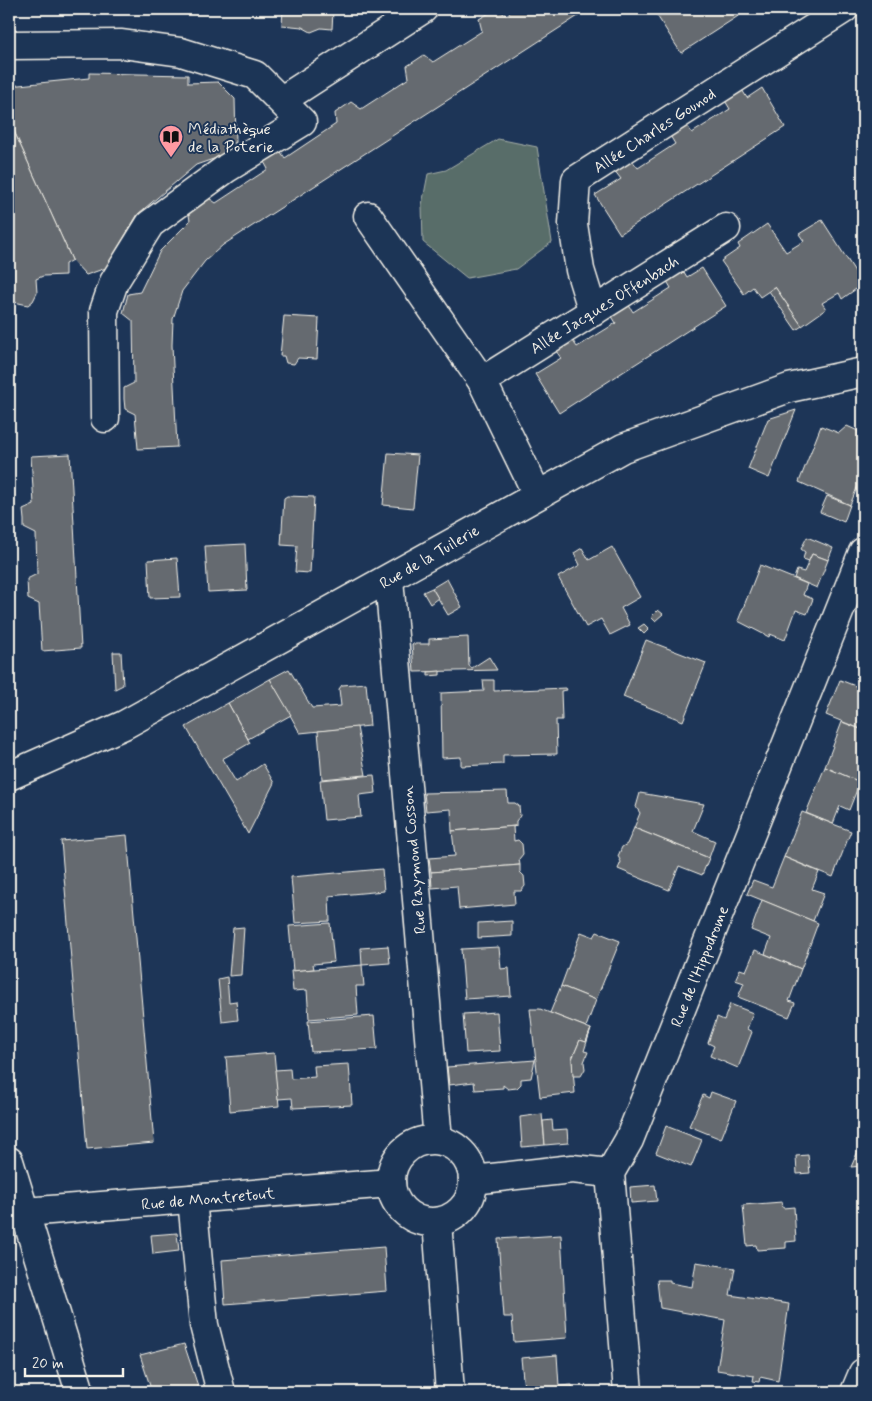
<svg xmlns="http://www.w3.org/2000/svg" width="872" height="1401" font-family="Mynerve,sans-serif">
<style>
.green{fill:#596d69;stroke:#a6afa8}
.building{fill:#656b70;stroke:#f4f1e8}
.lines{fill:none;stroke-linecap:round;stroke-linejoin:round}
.minor-casing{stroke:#f4f1e8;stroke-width:31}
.major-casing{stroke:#f4f1e8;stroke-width:31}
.minor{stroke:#1d3557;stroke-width:28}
.major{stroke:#1d3557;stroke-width:28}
.labels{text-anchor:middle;stroke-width:4;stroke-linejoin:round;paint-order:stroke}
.poi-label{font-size:16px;fill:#f4f1e8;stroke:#1d3557;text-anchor:start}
.street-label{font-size:16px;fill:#f4f1e8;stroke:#1d3557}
</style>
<rect width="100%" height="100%" fill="#1d3557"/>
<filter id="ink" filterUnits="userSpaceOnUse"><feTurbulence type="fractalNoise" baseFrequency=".02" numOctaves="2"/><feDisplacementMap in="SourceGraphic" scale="10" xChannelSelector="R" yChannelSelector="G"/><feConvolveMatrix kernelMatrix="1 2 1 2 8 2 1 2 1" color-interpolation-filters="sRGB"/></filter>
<g filter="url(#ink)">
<polygon class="green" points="498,139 537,147 552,242 516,269 467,278 423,242 422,205 428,174 446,170"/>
<g class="building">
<polygon points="283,9 323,9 333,11 332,29 321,28 311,32 302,27 282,25"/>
<polygon points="496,9 506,15 515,9 589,9 223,245 205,261 182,291 173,319 172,345 177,447 138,449 135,414 125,409 124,399 124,388 134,383 133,321 123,313 128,294 140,292 160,251 190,221 188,208 206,196 216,203 268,169 263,160 279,149 285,158 336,124 335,113 351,102 361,109 409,78 407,66 415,61 424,55 433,62 482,31 479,19"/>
<polygon points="664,9 749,9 681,53 656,14"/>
<polygon points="89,73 188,75 188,83 218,82 235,99 236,143 224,143 225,155 196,165 138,214 106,268 86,275 72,260 9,120 9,86 89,78"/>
<polygon points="741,88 747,98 762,88 785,127 620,234 595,195 621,179 614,170 631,159 638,168 675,144 669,134 686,124 692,133 730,109 724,99"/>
<polygon points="9,120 72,260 65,264 65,275 43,276 36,279 37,293 33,301 28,305 14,302 9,290"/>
<polygon points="822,220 863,284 842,299 839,293 822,303 826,309 802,326 775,287 760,297 753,287 744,294 721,261 740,248 738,244 767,224 786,252 804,241 799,234"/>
<polygon points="681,267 687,277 702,268 726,306 559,413 535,374 561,358 554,348 571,338 577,347 616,323 610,313 627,302 633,312 671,288 665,278"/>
<polygon points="775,287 802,326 796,330 769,291"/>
<polygon points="284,316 319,318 317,359 298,358 294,364 286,363 284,356 280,356"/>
<polygon points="796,410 769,478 748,469 768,419"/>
<polygon points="821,426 839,433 847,426 858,431 858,441 863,443 863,473 850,505 799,482"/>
<polygon points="388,453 418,455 413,508 383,505"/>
<polygon points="70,454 81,648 42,651 39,604 28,599 27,579 37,574 36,534 24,528 24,520 23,510 34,505 31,456"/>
<polygon points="287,496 314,497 310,573 295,572 297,546 281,545 284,498"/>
<polygon points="827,496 850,505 844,522 820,512"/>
<polygon points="807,537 833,548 828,560 812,554 809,561 803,559 805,552 801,549"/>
<polygon points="245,544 247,590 208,592 205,546"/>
<polygon points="612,547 640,597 621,608 630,625 610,635 601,619 586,627 558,577 580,565 574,553 582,548 589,560"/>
<polygon points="812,554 828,560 817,588 794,578 797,570 804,572"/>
<polygon points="177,558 180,597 150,598 148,560"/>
<polygon points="760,565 807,584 803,595 813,599 807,614 796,610 785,640 770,634 769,637 738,621"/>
<polygon points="447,579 462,607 448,615 432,588"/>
<polygon points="432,588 438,598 430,604 423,592"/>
<polygon points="658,610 663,614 655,621 651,617"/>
<polygon points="644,624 649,629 644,634 638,628"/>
<polygon points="468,637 469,666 472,668 489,657 497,670 414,672 412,644 429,644 429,639"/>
<polygon points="646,640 706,663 683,721 623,697"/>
<polygon points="113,652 121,652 123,685 115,689"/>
<polygon points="289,669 312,708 341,706 339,689 342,685 366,683 370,726 300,733 270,679"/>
<polygon points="440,671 440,675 428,676 428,672"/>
<polygon points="270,679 291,715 248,739 228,703"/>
<polygon points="483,680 494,680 494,691 566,688 567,690 561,691 562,720 556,720 557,754 503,755 503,764 461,766 461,757 442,758 441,693 484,691"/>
<polygon points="840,680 863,689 863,730 826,715"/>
<polygon points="228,703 250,743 222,759 236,782 263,764 274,783 248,834 186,727"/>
<polygon points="842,722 863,730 863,774 860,782 825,767"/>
<polygon points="357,727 366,775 322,779 318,731"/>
<polygon points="825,767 860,782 849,810 840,806 833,824 806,813"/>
<polygon points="374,775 376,793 359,795 361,817 324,820 320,780"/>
<polygon points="507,791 508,803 515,803 519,806 520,816 516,821 516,826 452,831 451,809 426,811 424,793"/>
<polygon points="640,793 704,804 693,831 715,841 709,858 634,828 640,813 636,807"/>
<polygon points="802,812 851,831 833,877 784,857"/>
<polygon points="516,826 513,827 514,841 518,840 522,844 523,854 519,859 520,865 431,872 429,858 455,856 452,831"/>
<polygon points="634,828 709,858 702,875 679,866 669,890 618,869 621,862 618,856 622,847 627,844"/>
<polygon points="127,835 154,1143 87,1149 61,841"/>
<polygon points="784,857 819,872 812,889 824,893 813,921 747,894 753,880 772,887"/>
<polygon points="520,865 520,872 524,876 525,886 521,891 514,891 515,904 459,909 457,886 432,888 431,872"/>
<polygon points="382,869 384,891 329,896 330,921 295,923 291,877"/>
<polygon points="762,900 818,923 801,969 765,954 771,938 751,930"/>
<polygon points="512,921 512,936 478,938 478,923"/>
<polygon points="330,923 334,962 313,964 314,969 293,971 289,926"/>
<polygon points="244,927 241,975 229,976 233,928"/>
<polygon points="581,932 594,937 597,932 620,941 596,1000 561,986"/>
<polygon points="388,946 390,963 362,965 361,948"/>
<polygon points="499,947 501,969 509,968 511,996 465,999 461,949"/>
<polygon points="755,950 801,969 789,1001 795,1003 789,1017 738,997 744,983 735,980 740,969 746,971"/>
<polygon points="362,965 364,986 356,986 358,1015 309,1019 307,990 293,991 291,971"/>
<polygon points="227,977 229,1002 236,1001 238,1020 222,1022 218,979"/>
<polygon points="561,986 596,1000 586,1027 550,1013"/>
<polygon points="730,1004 753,1013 747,1029 752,1032 738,1068 710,1056 714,1046 708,1043 717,1017 724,1020"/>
<polygon points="530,1009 540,1009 591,1029 586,1042 580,1040 572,1059 575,1093 540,1097"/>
<polygon points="497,1012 500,1051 466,1053 463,1014"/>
<polygon points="374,1016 377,1049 311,1052 308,1021"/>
<polygon points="591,1029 584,1051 588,1052 584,1062 585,1069 581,1076 573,1076 572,1059 580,1040 586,1042"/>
<polygon points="274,1053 279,1106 230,1111 226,1057"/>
<polygon points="535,1060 531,1078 521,1079 521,1084 517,1088 508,1089 503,1085 503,1088 475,1090 474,1082 449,1085 447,1067"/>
<polygon points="349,1064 352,1105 293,1108 292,1098 278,1099 275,1070 290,1069 291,1079 315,1077 314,1066"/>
<polygon points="711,1092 736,1101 721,1139 689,1126 703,1095 709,1098"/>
<polygon points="542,1114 545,1145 522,1147 520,1117"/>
<polygon points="552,1120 553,1130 567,1129 568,1143 545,1145 543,1121"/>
<polygon points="666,1126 702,1140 691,1167 656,1153"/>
<polygon points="863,1140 863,1166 851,1167"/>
<polygon points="808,1155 810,1173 797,1174 796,1156"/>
<polygon points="655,1185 657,1201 631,1203 630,1187"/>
<polygon points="782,1202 783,1208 794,1207 796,1241 786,1242 786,1248 757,1250 756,1245 747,1246 743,1205"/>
<polygon points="177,1233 179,1251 153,1254 151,1235"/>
<polygon points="561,1235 567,1338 514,1342 512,1317 504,1317 498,1239"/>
<polygon points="384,1247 387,1291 225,1304 222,1260"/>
<polygon points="696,1262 735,1268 730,1295 789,1304 778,1381 760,1377 759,1382 753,1381 754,1376 717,1370 725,1320 660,1308 657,1280 670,1280 670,1283 692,1287"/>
<polygon points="184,1344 200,1392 152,1392 140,1355"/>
<polygon points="557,1355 559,1386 572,1385 573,1392 511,1392 511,1390 524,1389 521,1358"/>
<polygon points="682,1388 707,1392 681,1392"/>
</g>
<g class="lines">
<defs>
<g id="minor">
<polyline points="9,45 122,44 181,52 255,75 302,122 227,168 150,224 114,282 104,311 105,418"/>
<polyline points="282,100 423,9"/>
<polyline points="368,216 482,381 537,494"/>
<polyline points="593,312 580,270 573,224 576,180 844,9"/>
<polyline points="482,381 726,228"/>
<polyline points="389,579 438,1140"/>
<polyline points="9,776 124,725 623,448 789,388 863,372"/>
<circle cx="432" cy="1181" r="41"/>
<polyline points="473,1180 572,1169 610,1173"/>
<polyline points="192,1199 204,1325 221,1392"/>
<polyline points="25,1212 391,1183"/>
<polyline points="437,1222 450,1392"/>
<polyline points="628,1392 610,1173 629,1140 863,552"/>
</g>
<g id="major">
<polyline points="9,1161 80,1392"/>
<polyline points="855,1392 863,1373"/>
</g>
</defs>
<use href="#minor" class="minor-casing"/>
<use href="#major" class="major-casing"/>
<use href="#minor" class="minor"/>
<use href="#major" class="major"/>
</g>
</g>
<defs>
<symbol id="library-pin" viewBox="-11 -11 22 30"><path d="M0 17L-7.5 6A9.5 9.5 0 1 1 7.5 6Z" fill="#ff9aa2" stroke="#1d3557"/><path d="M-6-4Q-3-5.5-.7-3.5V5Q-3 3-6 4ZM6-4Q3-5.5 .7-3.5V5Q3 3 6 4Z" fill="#111"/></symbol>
</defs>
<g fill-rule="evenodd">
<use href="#library-pin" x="157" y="123" width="28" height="38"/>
</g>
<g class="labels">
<g class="poi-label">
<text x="188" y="134">Médiathèque<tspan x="188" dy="18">de la Poterie</tspan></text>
</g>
<g class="street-label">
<text transform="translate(654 130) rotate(-33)" y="6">Allée Charles Gounod</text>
<text transform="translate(604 304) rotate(-32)" y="6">Allée Jacques Offenbach</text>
<text transform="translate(429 556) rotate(-30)" y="6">Rue de la Tuilerie</text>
<text transform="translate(413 860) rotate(-95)" y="6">Rue Raymond Cosson</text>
<text transform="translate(699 966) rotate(-68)" y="6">Rue de l'Hippodrome</text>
<text transform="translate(208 1198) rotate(-5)" y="6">Rue de Montretout</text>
</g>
</g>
<rect width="872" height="1401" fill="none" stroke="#1d3557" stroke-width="30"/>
<rect x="15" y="15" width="842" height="1371" fill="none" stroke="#f4f1e8" stroke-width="2" filter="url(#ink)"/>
<path d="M25 1368v8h98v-8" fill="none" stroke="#f4f1e8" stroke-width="2.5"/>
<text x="32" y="1368" font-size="15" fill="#f4f1e8" stroke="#1d3557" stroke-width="4" paint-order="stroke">20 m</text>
</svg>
